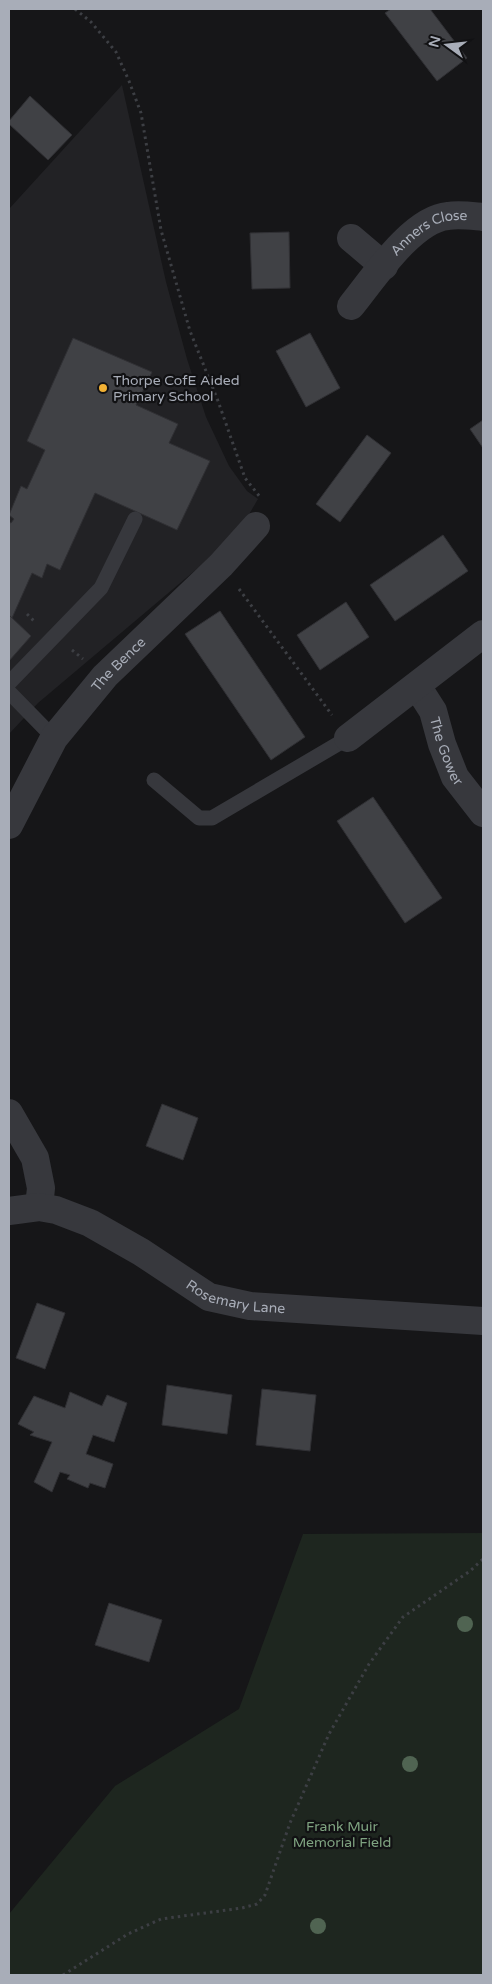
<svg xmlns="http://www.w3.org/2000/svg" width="492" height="1984" font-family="'Varela Round',sans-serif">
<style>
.built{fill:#222225}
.green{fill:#1e261f}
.building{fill:#404145;stroke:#303034}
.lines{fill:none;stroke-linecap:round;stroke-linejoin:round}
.path{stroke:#3d3f44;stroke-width:3;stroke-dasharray:2.5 4;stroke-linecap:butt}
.service{stroke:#37383d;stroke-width:15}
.minor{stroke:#37383d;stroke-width:28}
.tree{fill:#506452}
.poi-dot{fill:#f2b134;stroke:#111113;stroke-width:2}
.labels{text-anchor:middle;stroke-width:4.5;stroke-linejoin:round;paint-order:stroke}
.street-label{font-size:14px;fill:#a8adb8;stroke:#111113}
.poi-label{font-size:14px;fill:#a8adb8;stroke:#111113;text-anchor:start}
.park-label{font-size:14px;fill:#7fa381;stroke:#111113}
</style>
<rect width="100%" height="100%" fill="#161618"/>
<polygon class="built" points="122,85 166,282 187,359 206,417 229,466 247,491 258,499 237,535 38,703 9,734 9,209"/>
<polygon class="green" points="483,1533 483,1975 9,1975 9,1914 115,1786 239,1709 303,1534"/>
<g class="building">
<polygon points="391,9 430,9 467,58 437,81 385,13"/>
<polygon points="30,96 72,135 48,160 9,124 9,121"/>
<polygon points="289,232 290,288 252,289 250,233"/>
<polygon points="310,333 340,388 306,407 276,351"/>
<polygon points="73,338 152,372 136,405 178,424 169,443 210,461 177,530 95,493 60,570 47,564 42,578 32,573 12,618 9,615 9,522 11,523 14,519 9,515 21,486 27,489 45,450 27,441"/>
<polygon points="483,420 483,448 470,429"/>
<polygon points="367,435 391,453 340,522 316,504"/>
<polygon points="443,535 468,571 395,621 370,585"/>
<polygon points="346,602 369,637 320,670 297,635"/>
<polygon points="220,611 305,737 271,760 185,634"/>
<polygon points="9,615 31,636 9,661"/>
<polygon points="373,797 442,898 405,923 337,821"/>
<polygon points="162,1104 198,1118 183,1160 146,1146"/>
<polygon points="37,1303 65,1313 45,1369 16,1358"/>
<polygon points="167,1385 232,1395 227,1434 162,1425"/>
<polygon points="262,1389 316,1395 310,1451 256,1445"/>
<polygon points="70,1392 102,1406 107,1395 127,1403 114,1442 93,1435 86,1454 113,1464 105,1488 90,1483 88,1488 67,1479 70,1475 60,1472 52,1492 34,1482 52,1442 30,1435 34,1432 18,1424 34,1396 65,1408"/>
<polygon points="109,1603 162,1620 149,1662 95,1645"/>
</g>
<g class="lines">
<g class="path">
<polyline points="75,9 91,22 116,52 129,81 141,113 161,230 190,331 218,401 245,478 260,497"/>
<polyline points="239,589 332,715"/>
<polyline points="27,614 35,622"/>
<polyline points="72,650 83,659"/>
<polyline points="63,1975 128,1934 161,1919 242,1908 257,1904 265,1895 290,1823 329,1734 369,1664 403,1617 470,1571 483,1559"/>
</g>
<g class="service">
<polyline points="9,683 101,588 135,519"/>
<polyline points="9,692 54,738"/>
<polyline points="154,780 199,818 212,818 348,738"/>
</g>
<g class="minor">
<polyline points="351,238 384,266"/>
<path id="s1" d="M351 306C373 279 412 219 448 216 459 214 472 216 483 217"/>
<path id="s2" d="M417 686 433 711 442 744 455 777 483 813"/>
<polyline points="348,738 483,634"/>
<path id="s3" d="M9 825 54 738 105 676 221 565 256 526"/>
<polyline points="9,1113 35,1158 41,1188 39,1207"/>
<path id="s4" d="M9 1211 39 1207 56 1210 90 1223 141 1252 209 1297 250 1306 483 1321"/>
</g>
</g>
<g class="tree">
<circle cx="465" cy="1624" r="8"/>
<circle cx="410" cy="1764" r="8"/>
<circle cx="318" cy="1926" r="8"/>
</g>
<circle class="poi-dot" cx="103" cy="388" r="5"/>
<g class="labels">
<g class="street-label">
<text dy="5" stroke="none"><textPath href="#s1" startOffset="111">Anners Close</textPath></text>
<text dy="5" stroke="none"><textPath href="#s3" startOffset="196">The Bence</textPath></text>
<text dy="5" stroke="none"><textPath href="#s2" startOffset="72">The Gower</textPath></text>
<text dy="5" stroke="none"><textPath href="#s4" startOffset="250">Rosemary Lane</textPath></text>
</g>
<g class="poi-label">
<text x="113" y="385">Thorpe CofE Aided<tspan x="113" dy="16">Primary School</tspan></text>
</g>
<g class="park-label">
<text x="342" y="1831">Frank Muir<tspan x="342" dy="16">Memorial Field</tspan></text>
</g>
</g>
<rect width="492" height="1984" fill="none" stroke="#a8adb8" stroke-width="20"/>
<g transform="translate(447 45) rotate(285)" stroke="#111113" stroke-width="4" paint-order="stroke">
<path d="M0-4L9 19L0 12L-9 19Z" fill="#a8adb8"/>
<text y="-8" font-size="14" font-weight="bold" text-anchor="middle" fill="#a8adb8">N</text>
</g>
</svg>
